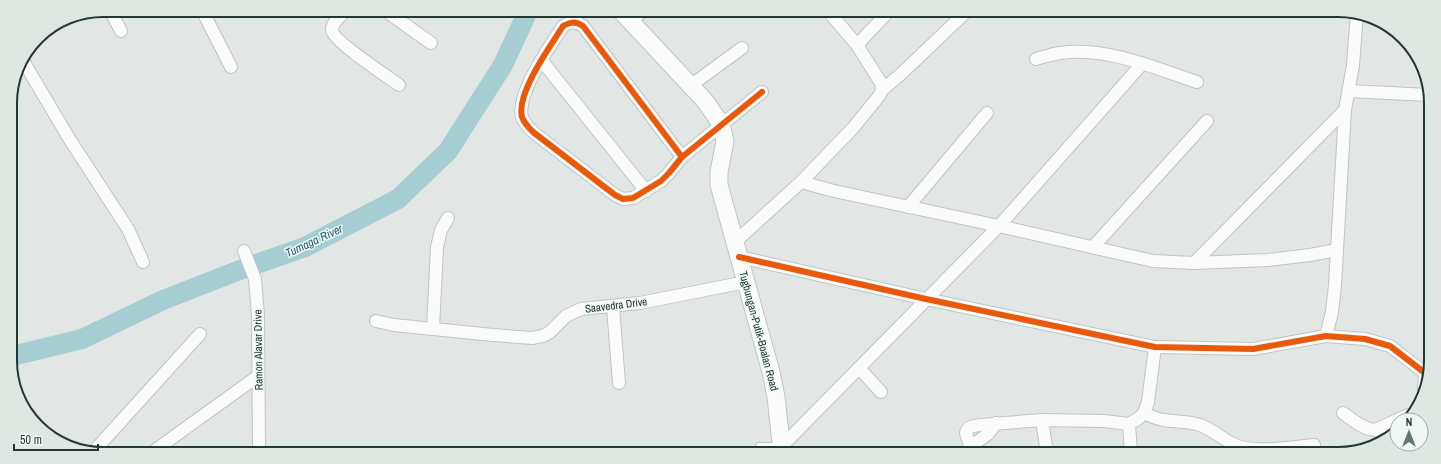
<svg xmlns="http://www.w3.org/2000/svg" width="1441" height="464" font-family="'Archivo Narrow',sans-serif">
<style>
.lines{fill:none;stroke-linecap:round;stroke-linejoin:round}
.river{stroke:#a6cdd1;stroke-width:20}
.lane-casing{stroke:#bfc4c2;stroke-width:8}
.street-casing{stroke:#bfc4c2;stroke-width:14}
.secondary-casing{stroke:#bec5c2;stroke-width:19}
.lane{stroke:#fbfbfb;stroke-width:6}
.street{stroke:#fbfbfb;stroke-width:12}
.secondary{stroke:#fbfbfb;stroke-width:17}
.cycleway-casing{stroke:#f0f6f3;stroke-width:8}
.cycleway{stroke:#e8590c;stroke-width:6}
.labels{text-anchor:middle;stroke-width:3;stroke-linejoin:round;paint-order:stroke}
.street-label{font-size:11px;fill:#223831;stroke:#f0f6f3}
.water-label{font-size:12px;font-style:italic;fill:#23636d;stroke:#f0f6f3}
.rim{fill:none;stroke:#223831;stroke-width:2}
</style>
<rect width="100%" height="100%" fill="#e2e7e5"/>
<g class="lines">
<polyline class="river" points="12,356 82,339 163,300 245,268 305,247 398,199 448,151 503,65 528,11"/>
<defs>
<polyline id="lane" points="759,446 780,446"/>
<g id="street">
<polyline points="110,10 121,31"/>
<polyline points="202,10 231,67"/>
<path d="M346 11C340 16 332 22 332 30 333 41 388 77 399 85"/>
<polyline points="386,11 431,43"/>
<polyline points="630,20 644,11"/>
<polyline points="857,45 888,12"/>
<polyline points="22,59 70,140 128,229 143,262"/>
<path d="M1036 59C1044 57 1052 54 1060 53 1105 46 1155 68 1197 82"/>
<polyline points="542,61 646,191"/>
<polyline points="690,86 742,48"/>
<polyline points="882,90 901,74 966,12"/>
<polyline points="1349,91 1429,95"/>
<path d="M682 157 583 26C575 21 571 22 563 26 550 47 516 93 522 117 524 123 528 127 533 132L615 195 623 199 633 198 661 181 669 173 682 157 762 92"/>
<polyline points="801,182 834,191 999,226 1153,261 1194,263 1268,260 1310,255 1337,250"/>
<polyline points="908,207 987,113"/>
<polyline points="735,242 801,182 853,128 879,96 882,90 881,83 857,45 829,12"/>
<polyline points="1093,247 1207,121"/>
<polyline points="244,251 255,279 258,315 259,451"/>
<polyline points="739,257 926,299 1155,347 1253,349 1326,336 1365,339 1390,346 1425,373 1424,390"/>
<polyline points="1194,263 1345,110"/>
<polyline points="613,307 619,383"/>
<polyline points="376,321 394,325 493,335 532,338 543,336 550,332 566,316 581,309 640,303 746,282"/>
<polyline points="433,329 437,247 441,230 448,218"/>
<polyline points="1326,336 1332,312 1335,285 1345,110 1353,65 1357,13"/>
<polyline points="859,368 881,392"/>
<path d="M1144 413C1150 416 1157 419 1164 420 1176 422 1189 421 1200 425 1214 430 1224 441 1238 446 1258 453 1292 447 1314 445"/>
<path d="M1343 413C1353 420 1363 429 1375 430L1408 415"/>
<polyline points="29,414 37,425"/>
<polyline points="1042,420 1047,453"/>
<polyline points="1129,424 1131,453"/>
<polyline points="782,446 999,226 1142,64"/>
<polyline points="970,447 988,434 996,423"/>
<polyline points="94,451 200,334"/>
<polyline points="154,451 258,376"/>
<path d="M972 453 966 433C967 426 974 426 980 425L1042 420 1104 421 1129 424 1139 418 1144 413 1148 402 1155 347"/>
</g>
<polyline id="secondary" points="621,11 705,101 721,124 725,141 719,172 719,185 771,372 776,397 782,452"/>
</defs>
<use href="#lane" class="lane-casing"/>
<use href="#street" class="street-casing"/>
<use href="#secondary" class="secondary-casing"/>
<use href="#lane" class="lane"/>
<use href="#street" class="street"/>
<use href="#secondary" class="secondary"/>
<defs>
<g id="cycleway">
<path d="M682 157 583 26C575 21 571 22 563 26 550 47 516 93 522 117 524 123 528 127 533 132L615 195 623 199 633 198 661 181 669 173 682 157 762 92"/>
<polyline points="739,257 926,299 1155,347 1253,349 1326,336 1365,339 1390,346 1425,373 1424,390"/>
</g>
</defs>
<use href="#cycleway" class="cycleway-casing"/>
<use href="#cycleway" class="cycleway"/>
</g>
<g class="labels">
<g class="street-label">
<text transform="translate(616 305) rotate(-7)" y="4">Saavedra Drive</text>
<text transform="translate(759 331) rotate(75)" y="4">Tugbungan-Putik-Boalan Road</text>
<text transform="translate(258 350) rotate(-91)" y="4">Ramon Alavar Drive</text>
</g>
<g class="water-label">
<text transform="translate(314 241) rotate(-25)" y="4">Tumaga River</text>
</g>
</g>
<path d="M0 0H1441V464H0ZM103 17H1338A86 86 0 0 1 1424 103V361A86 86 0 0 1 1338 447H103A86 86 0 0 1 17 361V103A86 86 0 0 1 103 17Z" fill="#e0e7e3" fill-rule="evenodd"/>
<path class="rim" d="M103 17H1338A86 86 0 0 1 1424 103V361A86 86 0 0 1 1338 447H103A86 86 0 0 1 17 361V103A86 86 0 0 1 103 17Z"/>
<g transform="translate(1409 432)"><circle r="19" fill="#f0f6f3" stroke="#9eaaa5"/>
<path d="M0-3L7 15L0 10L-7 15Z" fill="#657570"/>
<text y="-6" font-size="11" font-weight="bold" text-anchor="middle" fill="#223831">N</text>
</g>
<path d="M14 444v6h84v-6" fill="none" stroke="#223831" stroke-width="2"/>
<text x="20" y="444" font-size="12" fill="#223831" stroke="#f0f6f3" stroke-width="3" paint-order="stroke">50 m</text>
</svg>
